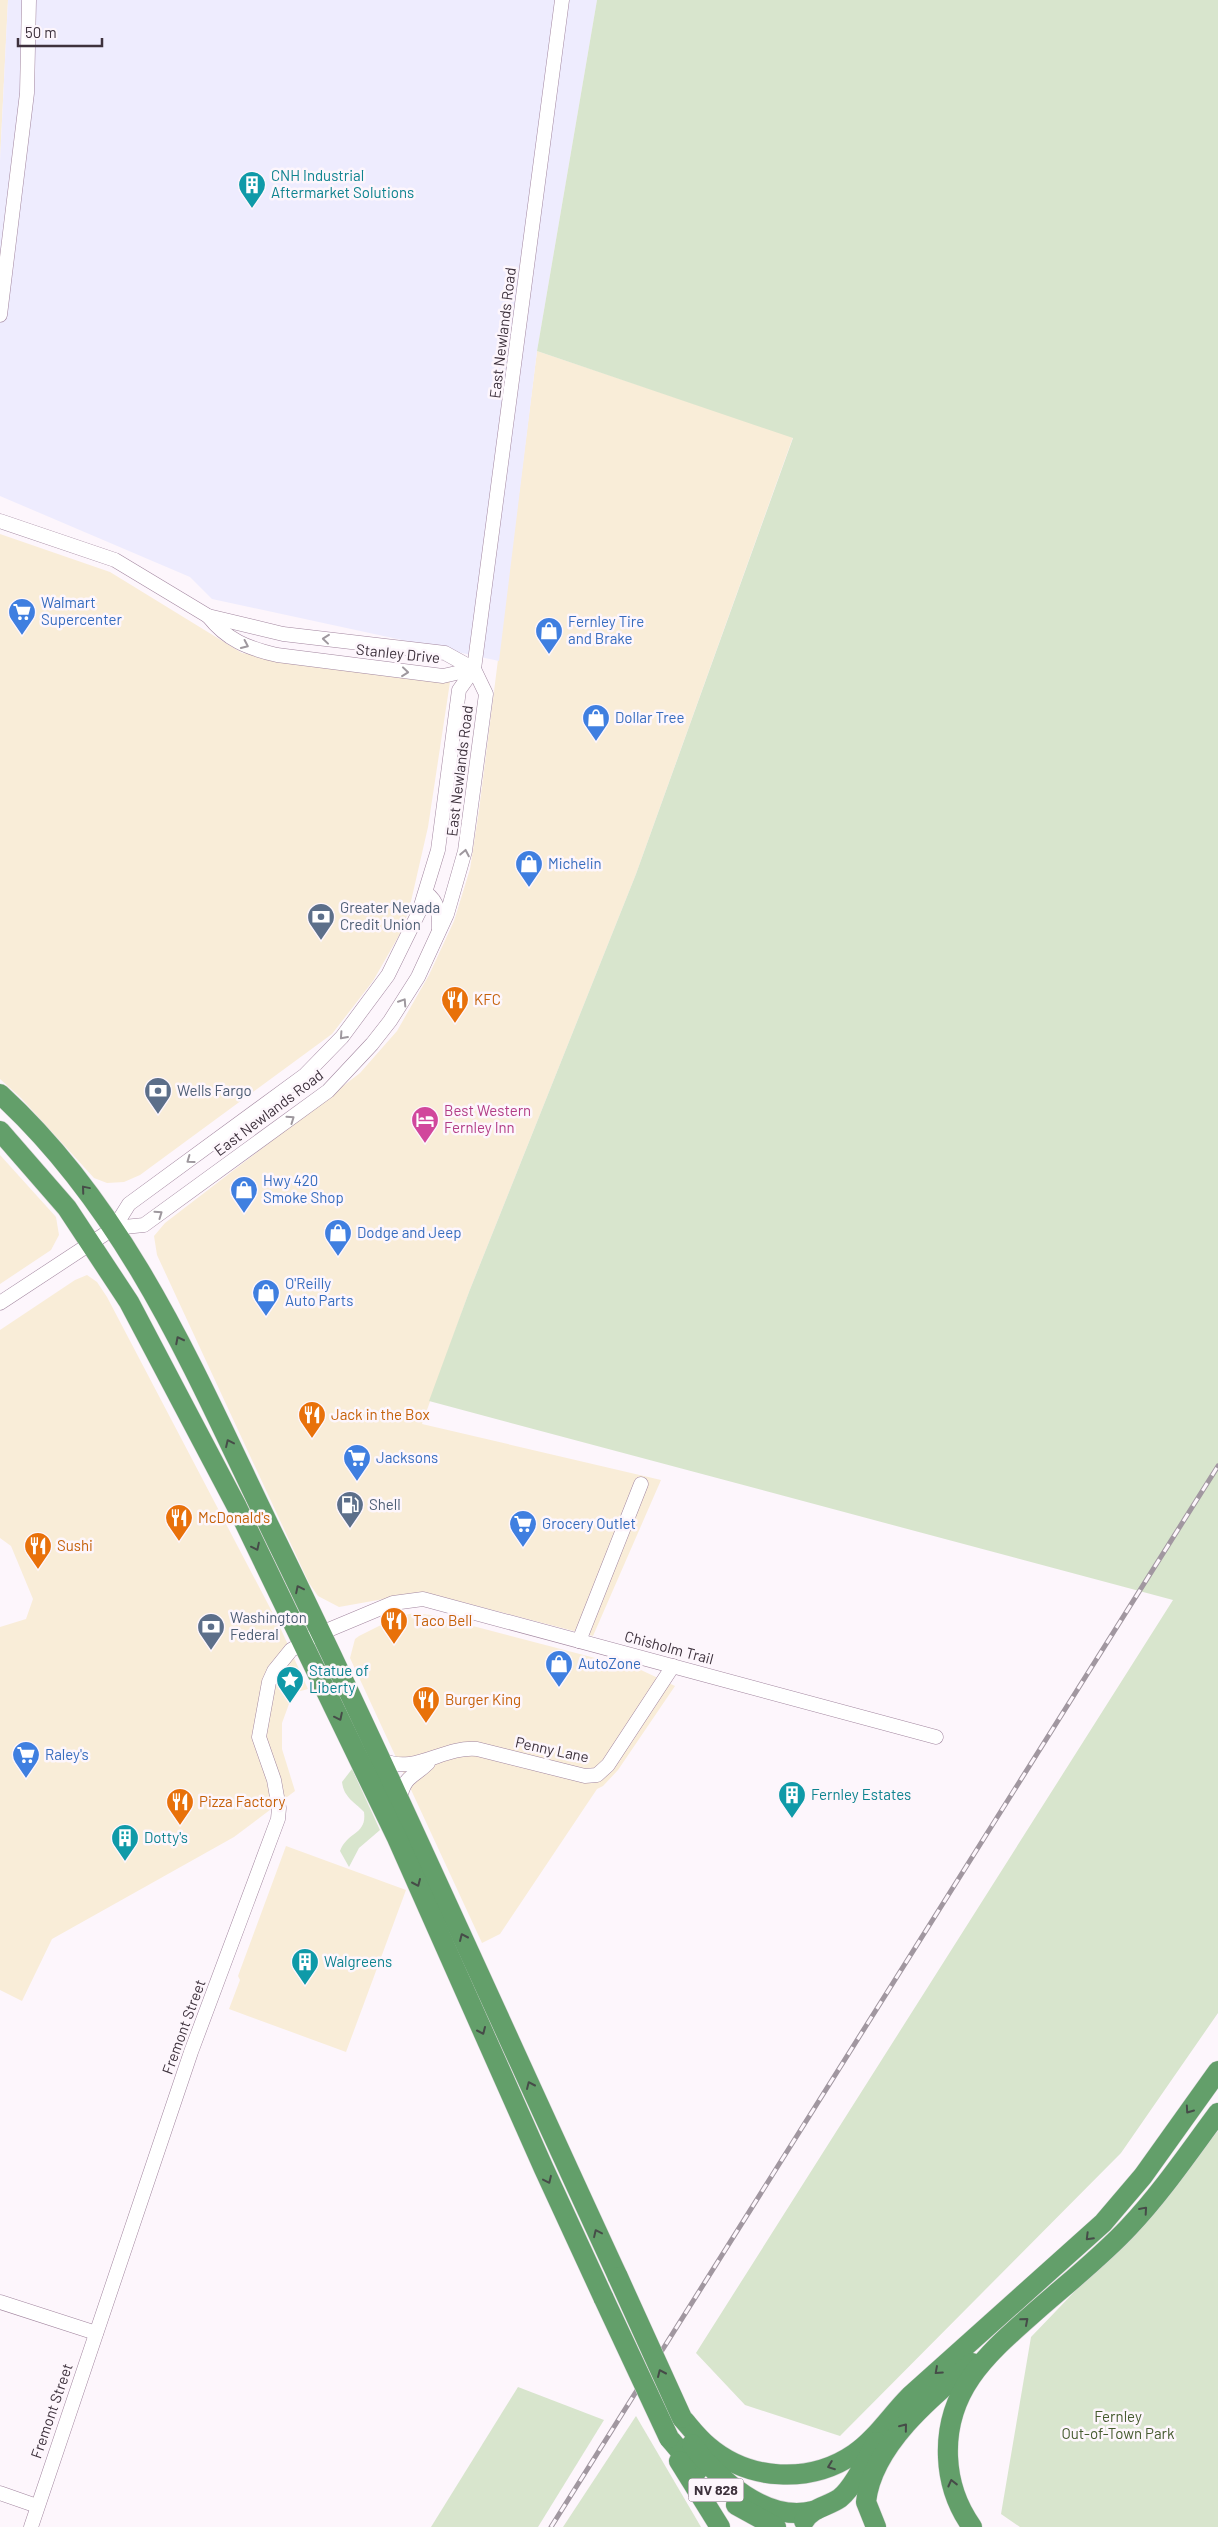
<svg xmlns="http://www.w3.org/2000/svg" width="1218" height="2527" font-family="Barlow,sans-serif">
<style>
.commercial{fill:#f9edd8}
.industrial{fill:#eeecfe}
.green{fill:#d8e5cd}
.lines{fill:none;stroke-linecap:round;stroke-linejoin:round}
.minor-casing{stroke:#a2869f;stroke-width:15}
.highway-casing{stroke:#d8d6d8;stroke-width:21}
.minor{stroke:#fff;stroke-width:14}
.highway{stroke:#639f6a;stroke-width:20}
.rail-casing{stroke:#a197a0;stroke-width:5}
.rail{stroke:#fdf6fc;stroke-width:3;stroke-dasharray:9;stroke-linecap:butt}
.highway-bridge-casing{stroke:#d8d6d8;stroke-width:21;stroke-linecap:butt}
.highway-bridge{stroke:#639f6a;stroke-width:20}
.oneway{stroke:#9e989e}
.oneway2{stroke:#464c48}
.labels{text-anchor:middle;stroke-width:5;stroke-linejoin:round;paint-order:stroke}
.shield{fill:#fdf6fc;stroke:#776c76;stroke-width:1}
.shield-label{font-size:14px;font-weight:bold;fill:#3d313c}
.culture-label{font-size:15px;fill:#0d838f;stroke:#fdf6fc;text-anchor:start}
.street-label{font-size:15px;fill:#3d313c;stroke:#fdf6fc}
.shop-label{font-size:15px;fill:#366cbe;stroke:#fdf6fc;text-anchor:start}
.service-label{font-size:15px;fill:#4e5e75;stroke:#fdf6fc;text-anchor:start}
.food-label{font-size:15px;fill:#c56008;stroke:#fdf6fc;text-anchor:start}
.hotel-label{font-size:15px;fill:#b23c85;stroke:#fdf6fc;text-anchor:start}
.park-label{font-size:15px;fill:#455b2f;stroke:#fdf6fc}
</style>
<rect width="100%" height="100%" fill="#fdf6fc"/>
<g class="commercial">
<polygon points="0,0 8,0 0,161"/>
<polygon points="537,351 793,437 636,874 469,1292 422,1424 661,1480 593,1636 423,1592 339,1607 318,1596 309,1583 157,1255 154,1236 165,1223 360,1073 397,1031 429,975 454,921 470,869 479,810"/>
<polygon points="0,534 110,572 242,653 450,682 428,827 409,910 401,932 373,981 332,1034 140,1175 124,1182 107,1183 94,1178 21,1098 0,1079"/>
<polygon points="0,1155 56,1217 59,1235 51,1250 0,1284"/>
<polygon points="87,1275 97,1282 107,1297 279,1625 308,1689 293,1693 282,1723 282,1749 295,1791 234,1837 52,1939 22,2001 0,1990 0,1627 26,1619 33,1599 11,1546 0,1538 0,1330 75,1280"/>
<polygon points="413,1613 431,1615 641,1670 675,1686 618,1770 603,1786 597,1789 500,1934 482,1943 350,1658 355,1639 359,1636 395,1618"/>
<polygon points="286,1846 406,1890 346,2052 229,2009 240,1980 238,1976"/>
</g>
<polygon class="industrial" points="8,0 597,0 537,351 499,661 212,599 190,577 0,496 0,161"/>
<g class="green">
<polygon points="597,0 1218,0 1218,2013 1121,2153 840,2436 745,2405 696,2353 1173,1600 429,1401 469,1292 636,874 793,438 537,351"/>
<path d="M352 1769 380 1830 359 1848 349 1867 340 1851C348 1831 367 1835 364 1812 354 1801 344 1798 342 1782Z"/>
<polygon points="1218,2131 1218,2527 1020,2527 1001,2514 1031,2337 1130,2234"/>
<polygon points="518,2387 604,2420 538,2527 431,2527"/>
<polygon points="636,2416 701,2527 563,2527"/>
</g>
<g class="lines">
<defs>
<g id="minor">
<polyline points="0,315 27,93 29,0"/>
<polyline points="0,521 115,560 208,616 283,634 445,653 474,669"/>
<path d="M208 616C227 640 247 648 277 655L443 676 474 669"/>
<path d="M426 893C439 902 439 914 439 929"/>
<polyline points="114,1228 144,1225 328,1091 372,1044 390,1021 418,977 447,914 465,851 486,694 474,669"/>
<polyline points="0,1303 114,1228 129,1204 305,1075 342,1037 388,975 419,912 438,850 459,690 474,669 562,0"/>
<polyline points="579,1641 641,1484"/>
<path d="M382 1760C416 1775 442 1746 477 1749L585 1776 597 1775 608 1765 673 1666"/>
<path d="M400 1798C405 1775 413 1778 428 1763"/>
<polyline points="0,2302 96,2333"/>
<polyline points="0,2493 37,2506"/>
<polyline points="31,2527 191,2052 278,1819 279,1808 274,1780 259,1737 269,1682 274,1671 291,1650 314,1636 393,1603 423,1599 936,1737"/>
</g>
<g id="highway">
<path d="M0 1094C134 1217 200 1385 278 1544 396 1786 505 2033 618 2277"/>
<polyline points="0,1131 67,1208 129,1302 237,1507 397,1838 544,2169 604,2299"/>
<path d="M682 2418C690 2427 698 2438 708 2446 749 2481 810 2484 854 2454 876 2439 891 2415 910 2396L1103 2223 1143 2176 1218 2071"/>
<polyline points="669,2438 697,2471"/>
<path d="M692 2444C717 2479 767 2523 813 2511"/>
<polyline points="679,2461 720,2527"/>
<polyline points="736,2505 776,2527"/>
<path d="M804 2521C813 2507 827 2507 840 2498 853 2488 868 2458 876 2442"/>
<path d="M876 2527 866 2502C872 2446 931 2397 972 2363"/>
<path d="M972 2527C957 2506 949 2482 948 2457 945 2388 990 2352 1036 2311 1068 2283 1101 2257 1129 2227 1162 2192 1189 2152 1218 2113"/>
</g>
</defs>
<use href="#minor" class="minor-casing"/>
<use href="#highway" class="highway-casing"/>
<use href="#minor" class="minor"/>
<use href="#highway" class="highway"/>
<defs>
<polyline id="rail" points="551,2527 1218,1466"/>
</defs>
<use href="#rail" class="rail-casing"/>
<use href="#rail" class="rail"/>
<defs>
<g id="highway-bridge">
<polyline points="618,2277 682,2418"/>
<polyline points="604,2299 669,2438"/>
</g>
</defs>
<use href="#highway-bridge" class="highway-bridge-casing"/>
<use href="#highway-bridge" class="highway-bridge"/>
</g>
<defs><path id="oneway-chevron" d="M-2-3.5L2.5 0L-2 3.5" fill="none" stroke-width="1.6" stroke-linecap="round" stroke-linejoin="round" transform="scale(1.25)"/></defs>
<g class="oneway">
<use href="#oneway-chevron" transform="translate(326 639) rotate(-174)"/>
<use href="#oneway-chevron" transform="translate(245 645) rotate(25)"/>
<use href="#oneway-chevron" transform="translate(405 672) rotate(6)"/>
<use href="#oneway-chevron" transform="translate(465 853) rotate(-79)"/>
<use href="#oneway-chevron" transform="translate(403 1002) rotate(-57)"/>
<use href="#oneway-chevron" transform="translate(343 1036) rotate(132)"/>
<use href="#oneway-chevron" transform="translate(291 1119) rotate(-35)"/>
<use href="#oneway-chevron" transform="translate(190 1160) rotate(144)"/>
<use href="#oneway-chevron" transform="translate(159 1214) rotate(-35)"/>
</g>
<g class="oneway2">
<use href="#oneway-chevron" transform="translate(85 1189) rotate(-130)"/>
<use href="#oneway-chevron" transform="translate(179 1340) rotate(-117)"/>
<use href="#oneway-chevron" transform="translate(229 1443) rotate(-115)"/>
<use href="#oneway-chevron" transform="translate(256 1547) rotate(64)"/>
<use href="#oneway-chevron" transform="translate(299 1589) rotate(-116)"/>
<use href="#oneway-chevron" transform="translate(339 1717) rotate(64)"/>
<use href="#oneway-chevron" transform="translate(417 1883) rotate(66)"/>
<use href="#oneway-chevron" transform="translate(463 1937) rotate(-114)"/>
<use href="#oneway-chevron" transform="translate(482 2031) rotate(66)"/>
<use href="#oneway-chevron" transform="translate(530 2085) rotate(-114)"/>
<use href="#oneway-chevron" transform="translate(1189 2110) rotate(125)"/>
<use href="#oneway-chevron" transform="translate(548 2180) rotate(65)"/>
<use href="#oneway-chevron" transform="translate(1144 2210) rotate(-49)"/>
<use href="#oneway-chevron" transform="translate(597 2233) rotate(-115)"/>
<use href="#oneway-chevron" transform="translate(1089 2237) rotate(135)"/>
<use href="#oneway-chevron" transform="translate(1025 2321) rotate(-41)"/>
<use href="#oneway-chevron" transform="translate(938 2371) rotate(138)"/>
<use href="#oneway-chevron" transform="translate(661 2373) rotate(-114)"/>
<use href="#oneway-chevron" transform="translate(904 2427) rotate(-51)"/>
<use href="#oneway-chevron" transform="translate(831 2466) rotate(159)"/>
<use href="#oneway-chevron" transform="translate(952 2483) rotate(-104)"/>
</g>
<defs>
<symbol id="building-pin" viewBox="-11 -11 22 30"><path d="M0 17L-7.5 6A9.5 9.5 0 1 1 7.5 6Z" fill="#0f9aa8" stroke="#fdf6fc"/><path d="M-4-6H4V6H1V3H-1V6H-4ZM-2.5-4.3h1.7v1.8h-1.7ZM.8-4.3h1.7v1.8H.8ZM-2.5-1h1.7V.8h-1.7ZM.8-1h1.7V.8H.8Z" fill="#fff"/></symbol>
<symbol id="supermarket-pin" viewBox="-11 -11 22 30"><path d="M0 17L-7.5 6A9.5 9.5 0 1 1 7.5 6Z" fill="#3f7fe0" stroke="#fdf6fc"/><path d="M-6-5.5h2.5l.6 2H6L4.5 2H-2.5L-4.4-4H-6ZM-1.5 3.2a1.3 1.3 0 1 0 .1 0ZM3 3.2a1.3 1.3 0 1 0 .1 0Z" fill="#fff"/></symbol>
<symbol id="shop-pin" viewBox="-11 -11 22 30"><path d="M0 17L-7.5 6A9.5 9.5 0 1 1 7.5 6Z" fill="#3f7fe0" stroke="#fdf6fc"/><path d="M-5-2.5h2.3a2.7 3.5 0 0 1 5.4 0H5L5.5 6h-11ZM-1.5-2.5h3a1.5 2.3 0 0 0-3 0Z" fill="#fff"/></symbol>
<symbol id="bank-pin" viewBox="-11 -11 22 30"><path d="M0 17L-7.5 6A9.5 9.5 0 1 1 7.5 6Z" fill="#5c6f8a" stroke="#fdf6fc"/><path d="M-6-4H6V4H-6ZM0-2.3a2.3 2.3 0 1 0 0 4.6a2.3 2.3 0 1 0 0-4.6Z" fill="#fff"/></symbol>
<symbol id="restaurant-pin" viewBox="-11 -11 22 30"><path d="M0 17L-7.5 6A9.5 9.5 0 1 1 7.5 6Z" fill="#e8710a" stroke="#fdf6fc"/><path d="M-5-6h1v4h1v-4h1v4h1v-4h1v5L-1.5 .5V6h-2V.5L-5-1ZM5-6V6H3V1.5H1.5Q1.5-4 5-6Z" fill="#fff"/></symbol>
<symbol id="hotel-pin" viewBox="-11 -11 22 30"><path d="M0 17L-7.5 6A9.5 9.5 0 1 1 7.5 6Z" fill="#d1479c" stroke="#fdf6fc"/><path d="M-6-4.5h1.5V1H6V5H4.5V3h-9V5H-6ZM-4 0a1.8 1.8 0 1 1 3.6 0ZM.5 0V-2.5h3Q6-2.5 6 0Z" fill="#fff"/></symbol>
<symbol id="fuel-pin" viewBox="-11 -11 22 30"><path d="M0 17L-7.5 6A9.5 9.5 0 1 1 7.5 6Z" fill="#5c6f8a" stroke="#fdf6fc"/><path d="M-5.5-6h7V0h2V4h1.3V-2.5L3-4.5l.8-.8L6-3V5H2.5V1h-1V6h-7ZM-4.2-4.7v3.2H.2V-4.7Z" fill="#fff"/></symbol>
<symbol id="sight-pin" viewBox="-11 -11 22 30"><path d="M0 17L-7.5 6A9.5 9.5 0 1 1 7.5 6Z" fill="#0f9aa8" stroke="#fdf6fc"/><path d="M0-6L1.8-2.2L6-1.7L2.9 1.2L3.7 5.4L0 3.3L-3.7 5.4L-2.9 1.2L-6-1.7L-1.8-2.2Z" fill="#fff"/></symbol>
</defs>
<g fill-rule="evenodd">
<use href="#building-pin" x="236" y="169" width="32" height="43"/>
<use href="#supermarket-pin" x="6" y="596" width="32" height="43"/>
<use href="#shop-pin" x="533" y="615" width="32" height="43"/>
<use href="#shop-pin" x="580" y="702" width="32" height="43"/>
<use href="#shop-pin" x="513" y="848" width="32" height="43"/>
<use href="#bank-pin" x="305" y="901" width="32" height="43"/>
<use href="#restaurant-pin" x="439" y="984" width="32" height="43"/>
<use href="#bank-pin" x="142" y="1075" width="32" height="43"/>
<use href="#hotel-pin" x="409" y="1104" width="32" height="43"/>
<use href="#shop-pin" x="228" y="1174" width="32" height="43"/>
<use href="#shop-pin" x="322" y="1217" width="32" height="43"/>
<use href="#shop-pin" x="250" y="1277" width="32" height="43"/>
<use href="#restaurant-pin" x="296" y="1399" width="32" height="43"/>
<use href="#supermarket-pin" x="341" y="1442" width="32" height="43"/>
<use href="#fuel-pin" x="334" y="1489" width="32" height="43"/>
<use href="#restaurant-pin" x="163" y="1502" width="32" height="43"/>
<use href="#supermarket-pin" x="507" y="1508" width="32" height="43"/>
<use href="#restaurant-pin" x="22" y="1530" width="32" height="43"/>
<use href="#restaurant-pin" x="378" y="1605" width="32" height="43"/>
<use href="#bank-pin" x="195" y="1611" width="32" height="43"/>
<use href="#shop-pin" x="543" y="1648" width="32" height="43"/>
<use href="#sight-pin" x="274" y="1664" width="32" height="43"/>
<use href="#restaurant-pin" x="410" y="1684" width="32" height="43"/>
<use href="#supermarket-pin" x="10" y="1739" width="32" height="43"/>
<use href="#building-pin" x="776" y="1779" width="32" height="43"/>
<use href="#restaurant-pin" x="164" y="1786" width="32" height="43"/>
<use href="#building-pin" x="109" y="1822" width="32" height="43"/>
<use href="#building-pin" x="289" y="1946" width="32" height="43"/>
</g>
<g class="labels">
<rect class="shield" x="688.5" y="2478.5" width="55" height="23" rx="4"/>
<g class="shield-label">
<text x="716" y="2495">NV 828</text>
</g>
<g class="culture-label">
<text x="271" y="181">CNH Industrial<tspan x="271" dy="17">Aftermarket Solutions</tspan></text>
<text x="309" y="1676">Statue of<tspan x="309" dy="17">Liberty</tspan></text>
<text x="811" y="1800">Fernley Estates</text>
<text x="144" y="1843">Dotty's</text>
<text x="324" y="1967">Walgreens</text>
</g>
<g class="street-label">
<text transform="translate(503 333) rotate(-83)" y="5">East Newlands Road</text>
<text transform="translate(398 654) rotate(6)" y="5">Stanley Drive</text>
<text transform="translate(460 771) rotate(-83)" y="5">East Newlands Road</text>
<text transform="translate(269 1113) rotate(-37)" y="5">East Newlands Road</text>
<text transform="translate(669 1648) rotate(15)" y="5">Chisholm Trail</text>
<text transform="translate(552 1750) rotate(12)" y="5">Penny Lane</text>
<text transform="translate(184 2027) rotate(-70)" y="5">Fremont Street</text>
<text transform="translate(52 2411) rotate(-71)" y="5">Fremont Street</text>
</g>
<g class="shop-label">
<text x="41" y="608">Walmart<tspan x="41" dy="17">Supercenter</tspan></text>
<text x="568" y="627">Fernley Tire<tspan x="568" dy="17">and Brake</tspan></text>
<text x="615" y="723">Dollar Tree</text>
<text x="548" y="869">Michelin</text>
<text x="263" y="1186">Hwy 420<tspan x="263" dy="17">Smoke Shop</tspan></text>
<text x="357" y="1238">Dodge and Jeep</text>
<text x="285" y="1289">O'Reilly<tspan x="285" dy="17">Auto Parts</tspan></text>
<text x="376" y="1463">Jacksons</text>
<text x="542" y="1529">Grocery Outlet</text>
<text x="578" y="1669">AutoZone</text>
<text x="45" y="1760">Raley's</text>
</g>
<g class="service-label">
<text x="340" y="913">Greater Nevada<tspan x="340" dy="17">Credit Union</tspan></text>
<text x="177" y="1096">Wells Fargo</text>
<text x="369" y="1510">Shell</text>
<text x="230" y="1623">Washington<tspan x="230" dy="17">Federal</tspan></text>
</g>
<g class="food-label">
<text x="474" y="1005">KFC</text>
<text x="331" y="1420">Jack in the Box</text>
<text x="198" y="1523">McDonald's</text>
<text x="57" y="1551">Sushi</text>
<text x="413" y="1626">Taco Bell</text>
<text x="445" y="1705">Burger King</text>
<text x="199" y="1807">Pizza Factory</text>
</g>
<g class="hotel-label">
<text x="444" y="1116">Best Western<tspan x="444" dy="17">Fernley Inn</tspan></text>
</g>
<g class="park-label">
<text x="1118" y="2422">Fernley<tspan x="1118" dy="17">Out-of-Town Park</tspan></text>
</g>
</g>
<path d="M18 38v8h84v-8" fill="none" stroke="#3d313c" stroke-width="2.5"/>
<text x="25" y="38" font-size="15" fill="#3d313c" stroke="#fdf6fc" stroke-width="4" paint-order="stroke">50 m</text>
</svg>
